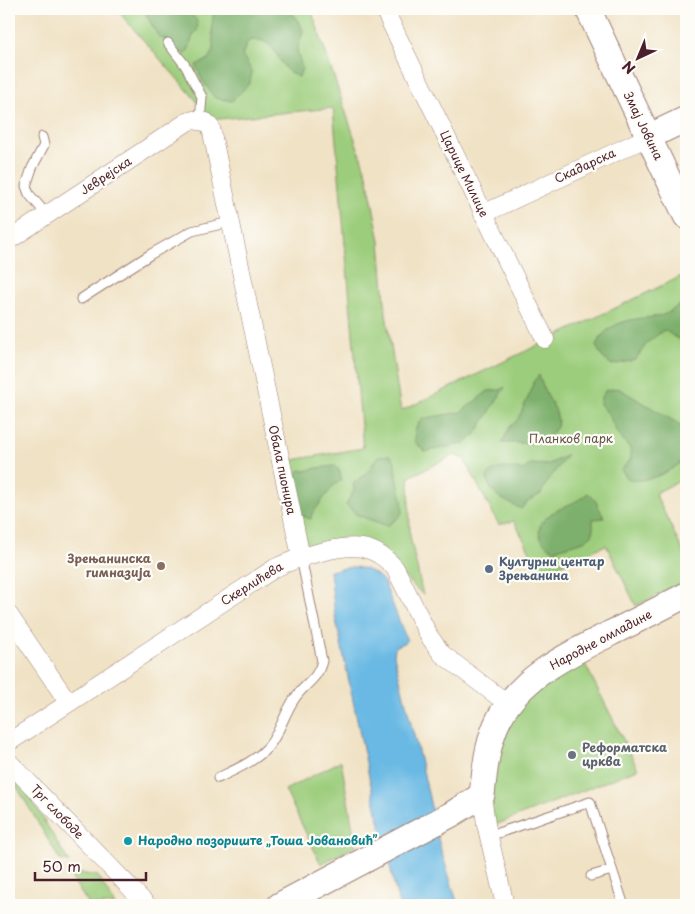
<svg xmlns="http://www.w3.org/2000/svg" width="695" height="914" font-family="'Playpen Sans',sans-serif">
<style>
.green{fill:#9ccd7c;stroke:#737654}
.forest{fill:#7db06c;stroke:#64684c}
.water{fill:#69b9e4;stroke:#5a6c88}
.lines{fill:none;stroke-linecap:round;stroke-linejoin:round}
.lane-casing{stroke:#9d8078;stroke-width:11}
.street-casing{stroke:#9d8078;stroke-width:19}
.secondary-casing{stroke:#9d8078;stroke-width:27}
.lane{stroke:#fff;stroke-width:9}
.street{stroke:#fff;stroke-width:18}
.secondary{stroke:#fff;stroke-width:25}
.education-dot{fill:#8d6e63;stroke:#fdfcf7;stroke-width:2}
.service-dot{fill:#5c6f8a;stroke:#fdfcf7;stroke-width:2}
.worship-dot{fill:#6b7280;stroke:#fdfcf7;stroke-width:2}
.culture-dot{fill:#0f9aa8;stroke:#fdfcf7;stroke-width:2}
.labels{text-anchor:middle;stroke-width:4.5;stroke-linejoin:round;paint-order:stroke}
.street-label{font-size:12px;fill:#4a1f2b;stroke:#fdfcf7}
.park-label{font-size:12px;fill:#635343;stroke:#fdfcf7}
.education-label{font-size:12px;font-weight:bold;fill:#785e54;stroke:#fdfcf7;text-anchor:end}
.service-label{font-size:12px;font-weight:bold;fill:#4e5e75;stroke:#fdfcf7;text-anchor:start}
.worship-label{font-size:12px;font-weight:bold;fill:#5b616d;stroke:#fdfcf7;text-anchor:start}
.culture-label{font-size:12px;font-weight:bold;fill:#0d838f;stroke:#fdfcf7;text-anchor:start}
</style>
<rect width="100%" height="100%" fill="#fdfcf7"/>
<filter id="ink" filterUnits="userSpaceOnUse"><feTurbulence type="fractalNoise" baseFrequency=".02" numOctaves="2"/><feDisplacementMap in="SourceGraphic" scale="10" xChannelSelector="R" yChannelSelector="G"/><feConvolveMatrix kernelMatrix="1 2 1 2 8 2 1 2 1" color-interpolation-filters="sRGB"/></filter>
<filter id="wash" filterUnits="userSpaceOnUse"><feTurbulence type="fractalNoise" baseFrequency=".0096" numOctaves="4" result="noise"/><feDisplacementMap in="SourceGraphic" scale="20" xChannelSelector="R" yChannelSelector="G"/><feGaussianBlur stdDeviation="1.12" result="paint"/><feColorMatrix in="noise" values="0 0 0 0 0 0 0 0 0 0 0 0 0 0 0 0 0 1.4 0 .05"/><feComposite in="paint" operator="in"/></filter>
<g filter="url(#wash)">
<rect width="100%" height="100%" fill="#f0e2c5"/>
<g class="green">
<polygon points="116,9 311,9 367,175 380,241 386,314 401,411 686,274 686,478 655,493 686,558 686,581 636,606 606,545 541,573 514,521 499,525 464,459 454,455 409,477 410,536 423,595 384,557 377,553 301,557 281,462 363,448 333,108 209,120 196,100"/>
<polygon points="578,650 638,769 490,827 494,729"/>
<polygon points="341,761 356,846 321,864 285,790"/>
<polygon points="14,782 22,784 69,862 60,860"/>
<polygon points="67,871 98,876 115,905 89,905"/>
</g>
<g class="forest">
<path d="M143 9C156 9 204 6 197 30 196 33 194 33 193 36 190 43 191 48 185 54L177 51 172 44 158 36Z"/>
<path d="M245 9H289L301 25 303 32 297 50 302 68 299 77C295 75 291 74 288 71 275 57 273 35 248 41L242 55 252 71 250 83 232 101 215 98 202 80 196 65C200 63 204 62 207 60 220 52 207 27 215 11 225 9 235 11 245 9Z"/>
<path d="M686 301V344L664 330 648 342 635 360 612 365 603 358 596 346C603 329 618 322 636 319 644 317 655 318 663 315 671 312 678 305 686 301Z"/>
<polygon points="539,375 544,390 555,409 558,420 557,427 543,443 502,443 510,427 518,419 532,389 533,382"/>
<polygon points="505,387 475,435 465,443 425,452 415,442 415,430 421,419 461,412 488,391 500,390"/>
<path d="M618 388 679 424 686 436V459C669 472 651 482 629 480L621 470 631 459 630 448 618 435 609 415 600 404 601 397 606 390Z"/>
<path d="M390 455 395 461C394 473 406 506 402 513 400 518 392 522 387 526L357 515 346 505 354 490 353 484C357 478 365 476 369 470 373 465 374 460 379 456Z"/>
<path d="M567 455C559 467 545 482 541 494L528 501 521 509C506 501 488 495 487 476 498 465 509 468 523 470L531 464 547 465Z"/>
<polygon points="335,466 339,470 342,480 334,485 312,514 311,519 299,515 294,477 300,470 305,471 317,468"/>
<path d="M588 493 595 500 604 518 593 519V534L584 541 554 550C537 541 533 526 551 514 563 506 577 503 588 493Z"/>
</g>
<path class="water" d="M351 567C364 567 376 572 384 582L407 641 395 647 394 656 424 775 440 847 458 905H399L369 777 335 615 330 571Z"/>
</g>
<g filter="url(#ink)">
<g class="lines">
<defs>
<g id="lane">
<polyline points="168,43 185,65 202,97 200,120"/>
<polyline points="42,137 44,145 32,168 26,186 29,194 47,215"/>
<polyline points="81,299 151,254 192,231 230,222"/>
<path d="M218 778C234 770 254 762 267 748 280 734 284 713 295 698 305 683 317 681 322 661L301 557"/>
<polyline points="489,836 590,802 623,903"/>
<polyline points="591,876 612,870"/>
</g>
<g id="street">
<polyline points="384,9 545,339"/>
<polyline points="483,214 648,137"/>
<polyline points="9,240 187,122 193,120 206,122 211,128 301,557"/>
<polyline points="9,615 68,702"/>
<path d="M9 742 275 568C296 558 339 544 362 548 376 550 386 558 395 568L429 636 442 654 508 704"/>
<polyline points="9,762 147,905"/>
<polyline points="482,795 486,824 505,905"/>
</g>
<g id="secondary">
<polyline points="588,9 686,216"/>
<polyline points="648,137 686,119"/>
<path d="M280 905 452 814 482 795C485 769 487 741 500 717 523 675 570 654 611 633 636 621 661 608 686 595"/>
</g>
</defs>
<use href="#lane" class="lane-casing"/>
<use href="#street" class="street-casing"/>
<use href="#secondary" class="secondary-casing"/>
<use href="#lane" class="lane"/>
<use href="#street" class="street"/>
<use href="#secondary" class="secondary"/>
</g>
</g>
<circle class="education-dot" cx="161" cy="566" r="5"/>
<circle class="service-dot" cx="489" cy="569" r="5"/>
<circle class="worship-dot" cx="572" cy="755" r="5"/>
<circle class="culture-dot" cx="128" cy="841" r="5"/>
<g class="labels">
<g class="street-label">
<text transform="translate(643 126) rotate(64)" y="4">Змај Јовина</text>
<text transform="translate(585 166) rotate(-25)" y="4">Скадарска</text>
<text transform="translate(464 174) rotate(64)" y="4">Царице Милице</text>
<text transform="translate(106 176) rotate(-33)" y="4">Јеврејска</text>
<text transform="translate(282 470) rotate(78)" y="4">Обала пионира</text>
<text transform="translate(252 584) rotate(-32)" y="4">Скерлићева</text>
<text transform="translate(601 640) rotate(-28)" y="4">Народне омладине</text>
<text transform="translate(57 812) rotate(46)" y="4">Трг слободе</text>
</g>
<g class="park-label">
<text x="571" y="443">Планков парк</text>
</g>
<g class="education-label">
<text x="151" y="563">Зрењанинска<tspan x="151" dy="14">гимназија</tspan></text>
</g>
<g class="service-label">
<text x="499" y="566">Културни центар<tspan x="499" dy="14">Зрењанина</tspan></text>
</g>
<g class="worship-label">
<text x="582" y="752">Реформатска<tspan x="582" dy="14">црква</tspan></text>
</g>
<g class="culture-label">
<text x="138" y="845">Народно позориште „Тоша Јовановић”</text>
</g>
</g>
<rect width="695" height="914" fill="none" stroke="#fdfcf7" stroke-width="30"/>
<g transform="translate(638 58) rotate(224)" stroke="#fdfcf7" stroke-width="4" paint-order="stroke">
<path d="M0-4L9 19L0 12L-9 19Z" fill="#4a1f2b"/>
<text y="-8" font-size="14" font-weight="bold" text-anchor="middle" fill="#4a1f2b">N</text>
</g>
<path d="M35 872v8h111v-8" fill="none" stroke="#4a1f2b" stroke-width="2.5"/>
<text x="42" y="872" font-size="15" fill="#4a1f2b" stroke="#fdfcf7" stroke-width="4" paint-order="stroke">50 m</text>
</svg>
